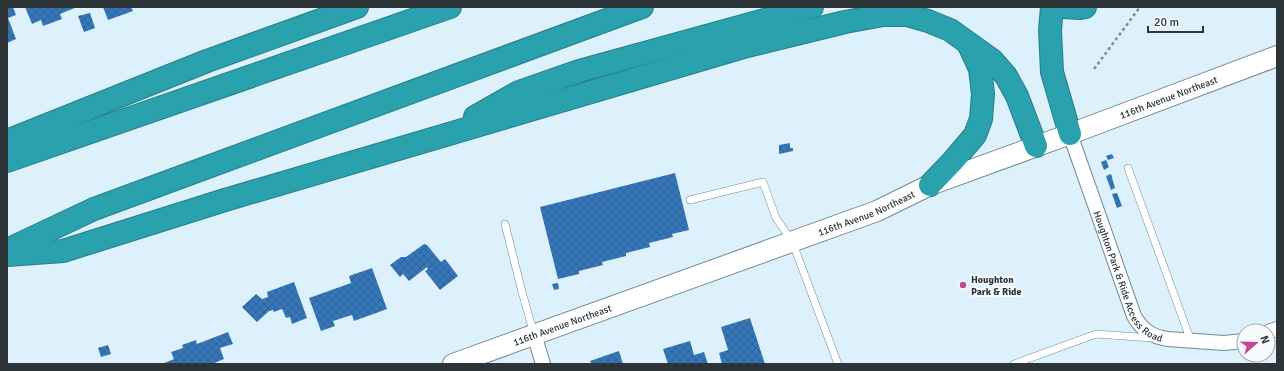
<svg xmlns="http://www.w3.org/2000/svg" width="1284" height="371" font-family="Signika,sans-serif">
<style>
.building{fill:url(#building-cross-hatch)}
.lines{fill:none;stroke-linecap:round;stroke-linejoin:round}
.lane-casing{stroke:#768891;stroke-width:8}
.street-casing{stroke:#768891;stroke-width:16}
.secondary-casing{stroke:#768891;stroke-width:22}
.highway-casing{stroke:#2a7c84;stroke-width:24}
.path{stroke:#7f8d93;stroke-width:2.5;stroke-dasharray:3 3;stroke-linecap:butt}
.lane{stroke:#fff;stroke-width:7}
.street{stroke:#fff;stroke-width:14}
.secondary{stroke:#fff;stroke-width:20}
.highway{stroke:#29a2ae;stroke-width:22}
.poi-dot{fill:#c54794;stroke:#f7fbfd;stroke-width:1.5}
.labels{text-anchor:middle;stroke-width:4;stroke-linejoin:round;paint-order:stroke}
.street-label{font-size:10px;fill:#2c3437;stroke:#f7fbfd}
.poi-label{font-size:10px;font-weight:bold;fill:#2c3437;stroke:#f7fbfd;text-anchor:start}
</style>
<defs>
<pattern id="building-cross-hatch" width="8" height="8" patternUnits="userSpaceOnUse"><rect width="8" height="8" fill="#3677ba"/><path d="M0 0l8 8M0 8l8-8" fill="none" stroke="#2e6298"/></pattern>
</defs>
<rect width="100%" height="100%" fill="#dcf1fb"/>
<g class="building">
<polygon points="7,7 13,7 16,15 8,18 16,39 7,43"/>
<polygon points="25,7 77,7 60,14 62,19 43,26 41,20 32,24"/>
<polygon points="103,7 131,7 133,11 108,20"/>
<polygon points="90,13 95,28 84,32 78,16"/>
<polygon points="790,143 790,148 793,148 793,151 779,154 779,145"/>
<polygon points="1112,154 1114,158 1108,160 1106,156"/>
<polygon points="1106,160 1109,167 1104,170 1101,162"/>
<polygon points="675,173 689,230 672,234 673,237 649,243 650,247 626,253 626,256 602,262 603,265 579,271 579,274 558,279 540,207"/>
<polygon points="1111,174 1115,188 1111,190 1106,176"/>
<polygon points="1117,193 1122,206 1117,208 1112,194"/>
<polygon points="424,244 427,245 441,262 445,259 458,276 440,290 425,271 428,269 427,267 409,281 403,274 400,277 390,265 401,257 406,257"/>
<polygon points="372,268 387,309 354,321 352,315 333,321 335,326 321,331 309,298 351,283 349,276"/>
<polygon points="294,282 307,318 292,324 290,317 286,318 282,309 274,312 273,310 269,311 257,322 242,307 256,294 262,299 268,297 267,292"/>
<polygon points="558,283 559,289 554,290 552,284"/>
<polygon points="750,318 765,364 722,364 719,353 728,350 721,327"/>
<polygon points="228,332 233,344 220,348 224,359 212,364 162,364 174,359 171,352 183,348 182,345 196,340 197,344"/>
<polygon points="690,341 694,355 704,352 708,364 668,364 663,349"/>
<polygon points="108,345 111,354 101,357 98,348"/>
<polygon points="619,351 623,364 592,364 590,361"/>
</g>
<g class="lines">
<defs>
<g id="lane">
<polyline points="1128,168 1191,341"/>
<polyline points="690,200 763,182 776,218 792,241 838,364"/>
<polyline points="505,224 522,292 534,334"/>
<polyline points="1014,364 1096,334 1152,338"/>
</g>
<g id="street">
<path id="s1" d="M1070 134 1134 316C1142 330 1152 337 1168 339L1224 343 1244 341"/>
<polyline points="1268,332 1277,329"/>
<polyline points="534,334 543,364"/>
</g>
<g id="secondary">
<path id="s2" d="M453 364 877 211 930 185 1070 134 1277 56"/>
</g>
<g id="highway">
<polyline points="1052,7 1050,30 1052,72 1070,134"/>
<polyline points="1064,7 1080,8 1085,7"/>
<polyline points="475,117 519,92 579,71 812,7"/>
<polyline points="7,141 207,61 357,7"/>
<polyline points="7,161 450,7"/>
<polyline points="930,185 953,161 975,135 981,119 983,94 980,69 969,45"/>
<polyline points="7,250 94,209 642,7"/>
<polyline points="7,255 63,251 225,200 747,46 845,22 883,15 907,15 928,21 950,30 992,60 1006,76 1017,96 1036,146"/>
</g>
</defs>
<use href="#lane" class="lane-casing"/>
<use href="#street" class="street-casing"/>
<use href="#secondary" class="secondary-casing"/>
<use href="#highway" class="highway-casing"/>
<polyline class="path" points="1094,69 1140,7"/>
<use href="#lane" class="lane"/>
<use href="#street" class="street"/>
<use href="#secondary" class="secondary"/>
<use href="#highway" class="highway"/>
</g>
<circle class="poi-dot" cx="963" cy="285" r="4"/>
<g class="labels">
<g class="street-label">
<text dy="4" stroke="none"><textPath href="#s2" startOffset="764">116th Avenue Northeast</textPath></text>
<text dy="4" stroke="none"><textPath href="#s2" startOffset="440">116th Avenue Northeast</textPath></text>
<text dy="4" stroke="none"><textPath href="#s1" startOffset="156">Houghton Park &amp; Ride Access Road</textPath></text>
<text dy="4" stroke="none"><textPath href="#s2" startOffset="116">116th Avenue Northeast</textPath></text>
</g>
<g class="poi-label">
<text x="971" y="283">Houghton<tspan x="971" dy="12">Park &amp; Ride</tspan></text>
</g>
</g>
<rect width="1284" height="371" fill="none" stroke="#2c3437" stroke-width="16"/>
<g transform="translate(1256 343) rotate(70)"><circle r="19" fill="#f7fbfd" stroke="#a6abae"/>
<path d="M0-3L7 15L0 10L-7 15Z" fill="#c54794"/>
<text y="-6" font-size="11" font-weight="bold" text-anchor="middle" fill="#2c3437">N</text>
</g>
<path d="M1148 26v6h55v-6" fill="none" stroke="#2c3437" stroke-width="2"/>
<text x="1154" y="26" font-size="12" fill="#2c3437" stroke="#f7fbfd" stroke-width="3" paint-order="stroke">20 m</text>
</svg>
